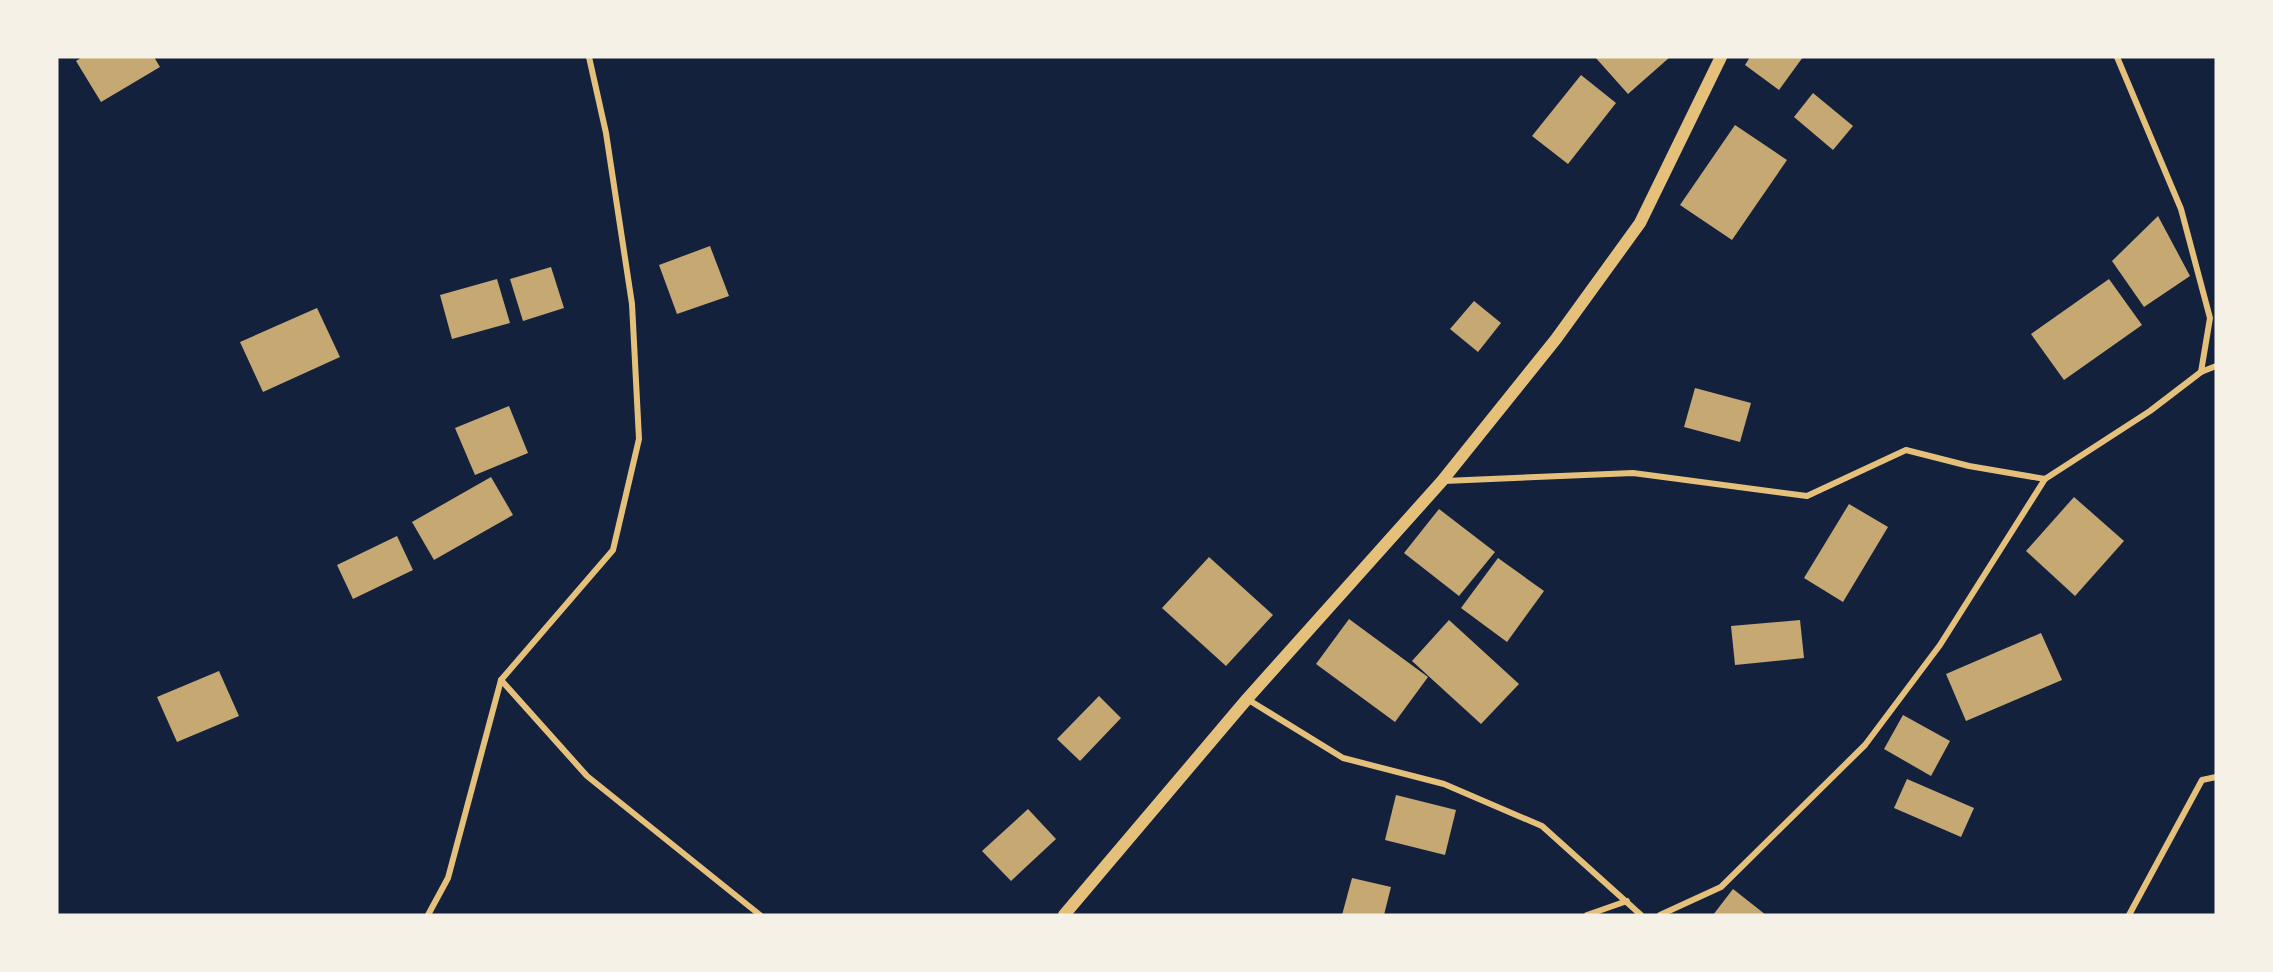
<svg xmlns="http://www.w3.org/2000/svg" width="2273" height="972" font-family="'Varela Round',sans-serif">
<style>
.building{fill:#c6a872}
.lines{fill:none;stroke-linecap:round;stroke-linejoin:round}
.minor{stroke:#e5c07b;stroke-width:6}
.secondary{stroke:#e5c07b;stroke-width:12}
</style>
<rect width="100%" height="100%" fill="#14213d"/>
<g class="building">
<polygon points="82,57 154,57 160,67 101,102 76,61"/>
<polygon points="1595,57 1670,57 1628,94"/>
<polygon points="1750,57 1803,57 1779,90 1745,65"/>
<polygon points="1581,75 1616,103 1568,164 1532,136"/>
<polygon points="1813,93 1853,126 1833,150 1794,117"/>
<polygon points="1735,125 1787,160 1732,240 1680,205"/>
<polygon points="2158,216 2190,276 2144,307 2112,261"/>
<polygon points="710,246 729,296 677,314 659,265"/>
<polygon points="551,267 564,308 523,321 510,279"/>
<polygon points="497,279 510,323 452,339 440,295"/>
<polygon points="2109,279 2142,325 2064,380 2031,334"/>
<polygon points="1474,301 1501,323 1478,352 1450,329"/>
<polygon points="317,308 340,357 263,392 240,342"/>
<polygon points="1695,388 1751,403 1740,442 1684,427"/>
<polygon points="509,406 528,453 475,475 455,428"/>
<polygon points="491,477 513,515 434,560 412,522"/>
<polygon points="2074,497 2124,541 2075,596 2026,551"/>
<polygon points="1849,504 1888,527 1843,602 1804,578"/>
<polygon points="1439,509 1495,552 1459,596 1404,553"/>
<polygon points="397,536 413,570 353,599 337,565"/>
<polygon points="1209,557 1273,615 1226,666 1162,608"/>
<polygon points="1498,558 1544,591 1507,642 1461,608"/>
<polygon points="1349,619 1428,677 1395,722 1316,664"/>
<polygon points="1449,620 1519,684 1481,724 1412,661"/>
<polygon points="1800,620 1804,658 1735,665 1731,626"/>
<polygon points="2041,633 2062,680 1966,721 1946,674"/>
<polygon points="219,671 239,716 177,742 157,697"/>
<polygon points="1099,696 1121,718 1080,761 1057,739"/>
<polygon points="1903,715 1950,741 1931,776 1884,749"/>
<polygon points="1907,779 1974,808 1961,837 1894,808"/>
<polygon points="1396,795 1456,810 1445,855 1385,840"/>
<polygon points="1028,809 1056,839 1011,881 982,851"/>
<polygon points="1352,878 1391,887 1384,915 1342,915"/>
<polygon points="1733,889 1766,915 1713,915"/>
</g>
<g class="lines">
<g class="minor">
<polyline points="2117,57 2181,209 2210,318 2201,372"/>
<polyline points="1444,481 1633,473 1807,496 1906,450 1969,466 2045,479 2150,411 2201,372 2216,366"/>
<polyline points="501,680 587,776 760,915"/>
<polyline points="1247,699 1343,758 1444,784 1542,826 1641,915"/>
<polyline points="428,915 448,878 501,680 613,550 639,439 632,304 606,133 589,57"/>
<polyline points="1587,915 1627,901"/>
<polyline points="1660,915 1721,887 1865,745 1940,645 2045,479"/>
<polyline points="2129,915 2202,780 2216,777"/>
</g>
<polyline class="secondary" points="1064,915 1247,699 1442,481 1556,339 1640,223 1721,57"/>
</g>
<rect width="2273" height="972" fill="none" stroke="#f6f1e7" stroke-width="117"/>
</svg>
